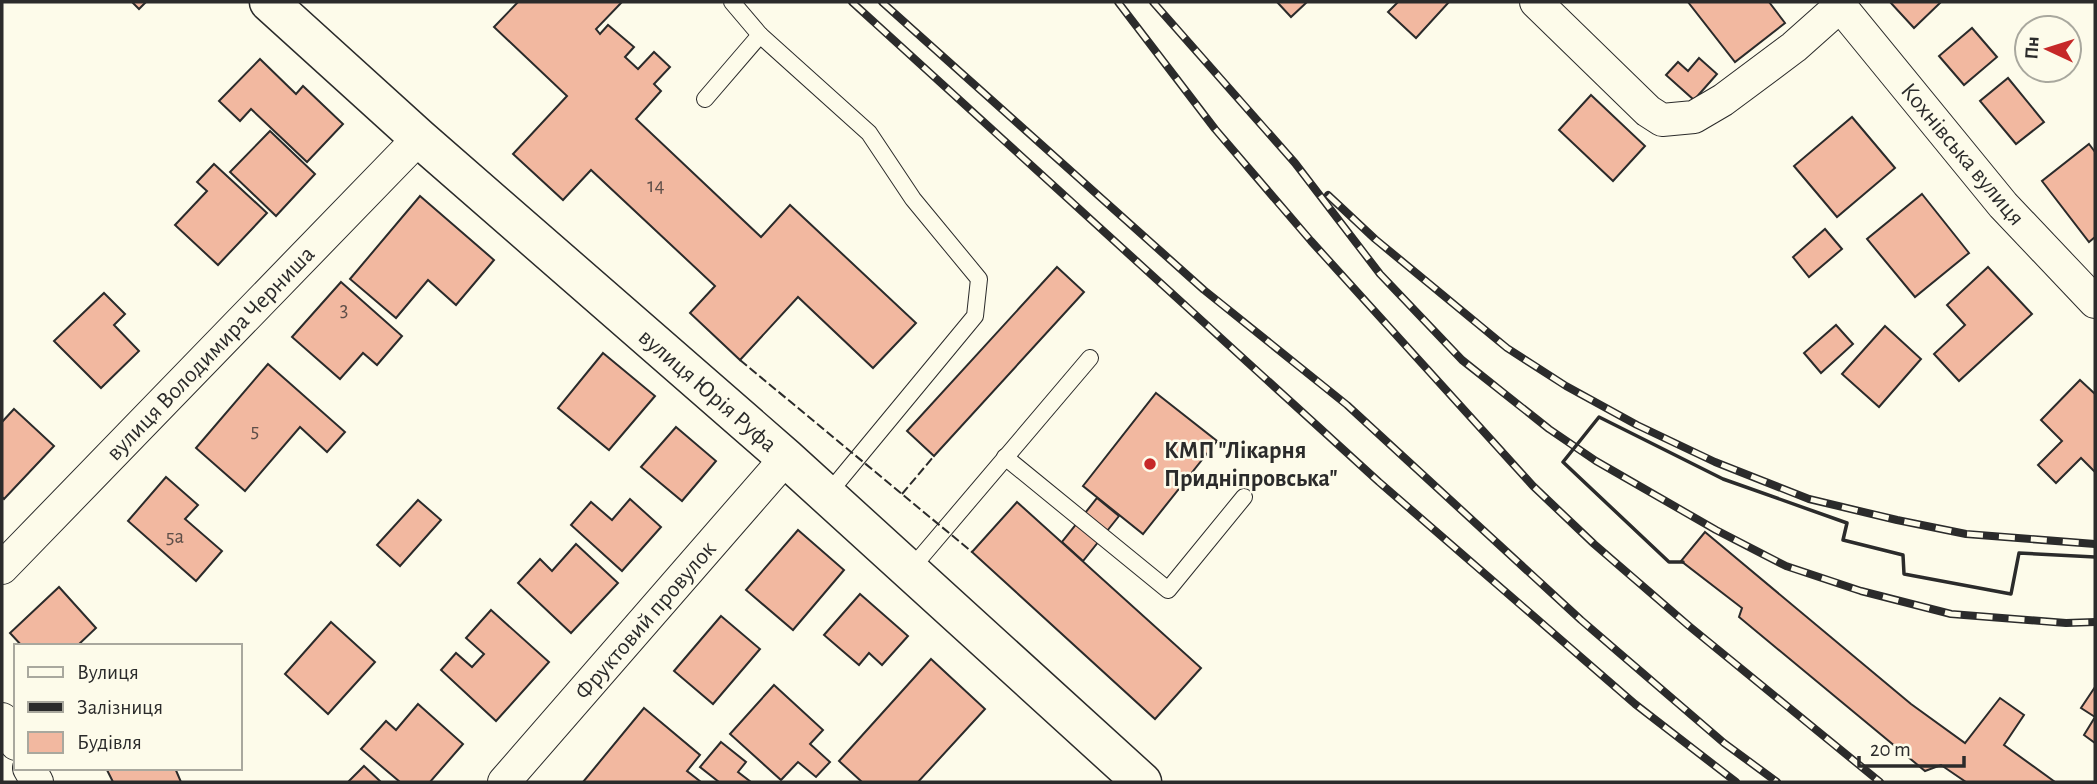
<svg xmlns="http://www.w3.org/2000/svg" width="2097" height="784" font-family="'Alegreya Sans',sans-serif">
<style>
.building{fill:#f2b8a0;stroke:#2b2b2b;stroke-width:2}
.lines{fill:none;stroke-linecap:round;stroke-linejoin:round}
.service-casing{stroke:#2b2b2b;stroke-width:18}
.minor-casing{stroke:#2b2b2b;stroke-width:34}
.primary-casing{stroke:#2b2b2b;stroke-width:41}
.service{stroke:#fdfbea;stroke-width:16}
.minor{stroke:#fdfbea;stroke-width:32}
.primary{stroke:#fdfbea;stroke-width:38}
.rail-casing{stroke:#2b2b2b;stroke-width:8}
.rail{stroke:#fdfbea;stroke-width:5;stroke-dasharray:16;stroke-linecap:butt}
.fence{stroke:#2b2b2b;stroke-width:2;stroke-dasharray:9 3.5;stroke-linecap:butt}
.wall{stroke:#2b2b2b;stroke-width:3.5}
.poi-dot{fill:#c62828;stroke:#fdfbea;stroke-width:2.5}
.labels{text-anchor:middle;stroke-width:5;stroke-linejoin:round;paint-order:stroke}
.number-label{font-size:21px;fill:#5d4e48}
.street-label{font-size:24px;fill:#2b2b2b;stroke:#fdfbea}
.poi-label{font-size:24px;font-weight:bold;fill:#2b2b2b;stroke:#fdfbea;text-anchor:start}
</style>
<rect width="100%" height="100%" fill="#fdfbea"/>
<g class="building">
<polygon points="132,2 146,2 139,9"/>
<polygon points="518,2 622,2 596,29 600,34 608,25 634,47 625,57 638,69 654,52 670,67 654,84 661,91 636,119 761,237 790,205 916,323 873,368 798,297 740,360 690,313 715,286 591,170 563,200 513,154 567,96 494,27"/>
<polygon points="1277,2 1307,2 1291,17"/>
<polygon points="1398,2 1449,2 1416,38 1388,12"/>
<polygon points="1688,2 1769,2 1785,23 1735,62"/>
<polygon points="1890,2 1941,2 1914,28"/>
<polygon points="1972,28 1997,57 1964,85 1939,56"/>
<polygon points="1699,58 1717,74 1694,100 1666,75 1678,62 1688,71"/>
<polygon points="260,59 296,94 303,86 343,124 307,162 251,109 240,121 219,101"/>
<polygon points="2008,78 2044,122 2016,144 1980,101"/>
<polygon points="1591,95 1645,146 1613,181 1559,130"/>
<polygon points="1852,117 1895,168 1837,217 1794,166"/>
<polygon points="270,131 315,174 276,216 230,172"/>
<polygon points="2089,144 2095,152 2095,237 2089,242 2042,181"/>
<polygon points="214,164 267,213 218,265 175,225 207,191 197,182"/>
<polygon points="1922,194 1969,253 1915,297 1867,239"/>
<polygon points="420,196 494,260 456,305 428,280 396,318 350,279"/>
<polygon points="1825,229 1842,249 1809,277 1793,257"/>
<polygon points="1057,267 1084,292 934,456 907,431"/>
<polygon points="1988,267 2032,314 1959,381 1934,354 1965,325 1947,305"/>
<polygon points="341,282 402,336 377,365 363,353 340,379 292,337"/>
<polygon points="104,293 125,314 114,325 139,351 101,388 54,341"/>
<polygon points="1836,325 1853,344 1821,373 1804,353"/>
<polygon points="1885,326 1921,359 1879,407 1842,374"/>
<polygon points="603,353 655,396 609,450 558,408"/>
<polygon points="268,364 345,432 327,452 300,427 245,491 196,448"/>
<polygon points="2080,380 2095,394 2095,472 2081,458 2056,483 2038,465 2062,441 2041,420"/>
<polygon points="1156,393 1217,441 1143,534 1083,486"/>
<polygon points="14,409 54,446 4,499 2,497 2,422"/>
<polygon points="676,427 716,461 682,501 641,467"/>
<polygon points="166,477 198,505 185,519 222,551 196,581 128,521"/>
<polygon points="1097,498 1119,516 1083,561 1062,542"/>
<polygon points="630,499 661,527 622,571 571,525 591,502 612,520"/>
<polygon points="418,500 441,520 400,566 377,545"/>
<polygon points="1017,502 1201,668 1155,719 972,552"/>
<polygon points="798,530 844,570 793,630 746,590"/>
<polygon points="1705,532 1911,704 1965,743 2000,698 2024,715 2004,745 2055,782 1966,782 1941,765 1925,771 1739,617 1742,608 1681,561"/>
<polygon points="576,544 618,583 571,633 518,583 540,559 552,571"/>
<polygon points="59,587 96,628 77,646 22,646 10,633"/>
<polygon points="860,594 908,636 882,665 869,653 859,665 824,635"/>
<polygon points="491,610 549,662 496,721 441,670 456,653 472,667 484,654 466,638"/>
<polygon points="721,616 760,649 713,704 674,671"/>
<polygon points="331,622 375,662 328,714 285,674"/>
<polygon points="931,659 985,709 918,782 862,782 839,761"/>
<polygon points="774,685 823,730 810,744 830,762 816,777 798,762 781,780 730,734"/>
<polygon points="2095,687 2095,743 2084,735 2095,717 2081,708"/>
<polygon points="418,704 463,744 430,782 400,782 361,749 386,721 396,730"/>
<polygon points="644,708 700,755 687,771 701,782 583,782"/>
<polygon points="721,742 746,762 738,772 751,782 719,782 700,767"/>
<polygon points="364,766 381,782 348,782"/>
<polygon points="106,768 175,768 181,782 113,782"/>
</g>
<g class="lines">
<defs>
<g id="service">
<polyline points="732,2 760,35"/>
<polyline points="705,99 760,35 869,133 913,199 979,279 975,316 827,495"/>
<polyline points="1005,457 1168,590 1244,497"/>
<polyline points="910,570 1090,358"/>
</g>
<g id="minor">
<polyline points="1536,2 1648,111 1662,120 1694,117 1723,100 1794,47 1840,6"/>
<polyline points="1837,2 2003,205 2095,302"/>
<polyline points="2,568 419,138"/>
<polyline points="2,719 16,744"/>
<polyline points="29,768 37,782"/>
<polyline points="504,782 786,458"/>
</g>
<polyline id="primary" points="269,2 419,138 786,458 1142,782"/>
</defs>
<use href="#service" class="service-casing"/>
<use href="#minor" class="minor-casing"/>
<use href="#primary" class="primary-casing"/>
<use href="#service" class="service"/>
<use href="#minor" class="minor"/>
<use href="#primary" class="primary"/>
<defs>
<g id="rail">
<polyline points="852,2 1379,482 1635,704 1736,782"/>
<polyline points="882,2 1204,290 1347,405 1581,620 1724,743 1777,782"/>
<polyline points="1118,2 1215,129 1311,241 1533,486 1594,544 1689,626 1880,782"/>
<polyline points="1153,2 1295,163 1380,274 1462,360 1549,429 1596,461 1716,530 1786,566 1861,591 1951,614 2066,623 2095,622"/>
<polyline points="1328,195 1375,239 1507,348 1566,386 1637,425 1715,462 1809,499 1897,520 1966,534 2095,544"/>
</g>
</defs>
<use href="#rail" class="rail-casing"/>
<use href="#rail" class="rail"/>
<g class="fence">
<polyline points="740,360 972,552"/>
<polyline points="902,494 934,456"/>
</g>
<polyline class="wall" points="1683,562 1669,562 1563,462 1599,417 1723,479 1847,523 1843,540 1903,555 1904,574 2011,594 2019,553 2095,557"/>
</g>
<circle class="poi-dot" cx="1150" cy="464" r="7"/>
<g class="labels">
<g class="number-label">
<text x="656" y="192">14</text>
<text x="344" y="316">3</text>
<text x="255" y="437">5</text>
<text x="175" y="543">5а</text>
</g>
<g class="street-label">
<text transform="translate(1963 154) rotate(50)" y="8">Кохнівська вулиця</text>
<text transform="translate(210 353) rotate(-46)" y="8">вулиця Володимира Черниша</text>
<text transform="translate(708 390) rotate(41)" y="8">вулиця Юрія Руфа</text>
<text transform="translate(645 620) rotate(-49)" y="8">Фруктовий провулок</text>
</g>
<g class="poi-label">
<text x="1164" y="458">КМП "Лікарня<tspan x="1164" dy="28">Придніпровська"</tspan></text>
</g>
</g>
<rect width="2097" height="784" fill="none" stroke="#2b2b2b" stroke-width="7"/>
<rect x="14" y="644" width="228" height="126" fill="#fdfbea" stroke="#a9a89e" stroke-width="2"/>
<rect x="28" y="667" width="35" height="10" fill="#fdfbea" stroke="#a9a89e" stroke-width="2"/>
<text x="77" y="679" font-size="21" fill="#2b2b2b">Вулиця</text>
<rect x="28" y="702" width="35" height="10" fill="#2b2b2b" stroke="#a9a89e" stroke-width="2"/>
<text x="77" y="714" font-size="21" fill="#2b2b2b">Залізниця</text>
<rect x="28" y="732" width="35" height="21" fill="#f2b8a0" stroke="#a9a89e" stroke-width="2"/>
<text x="77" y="749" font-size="21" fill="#2b2b2b">Будівля</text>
<g transform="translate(2048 49) rotate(274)"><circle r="33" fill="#fdfbea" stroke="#a9a89e" stroke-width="2"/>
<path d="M0-5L12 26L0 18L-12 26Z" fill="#c62828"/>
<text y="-10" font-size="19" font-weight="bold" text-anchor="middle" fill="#2b2b2b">Пн</text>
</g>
<path d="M1859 756v10h105v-10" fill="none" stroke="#2b2b2b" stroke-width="3.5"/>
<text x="1870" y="756" font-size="21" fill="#2b2b2b" stroke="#fdfbea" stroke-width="5" paint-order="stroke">20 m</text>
</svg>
